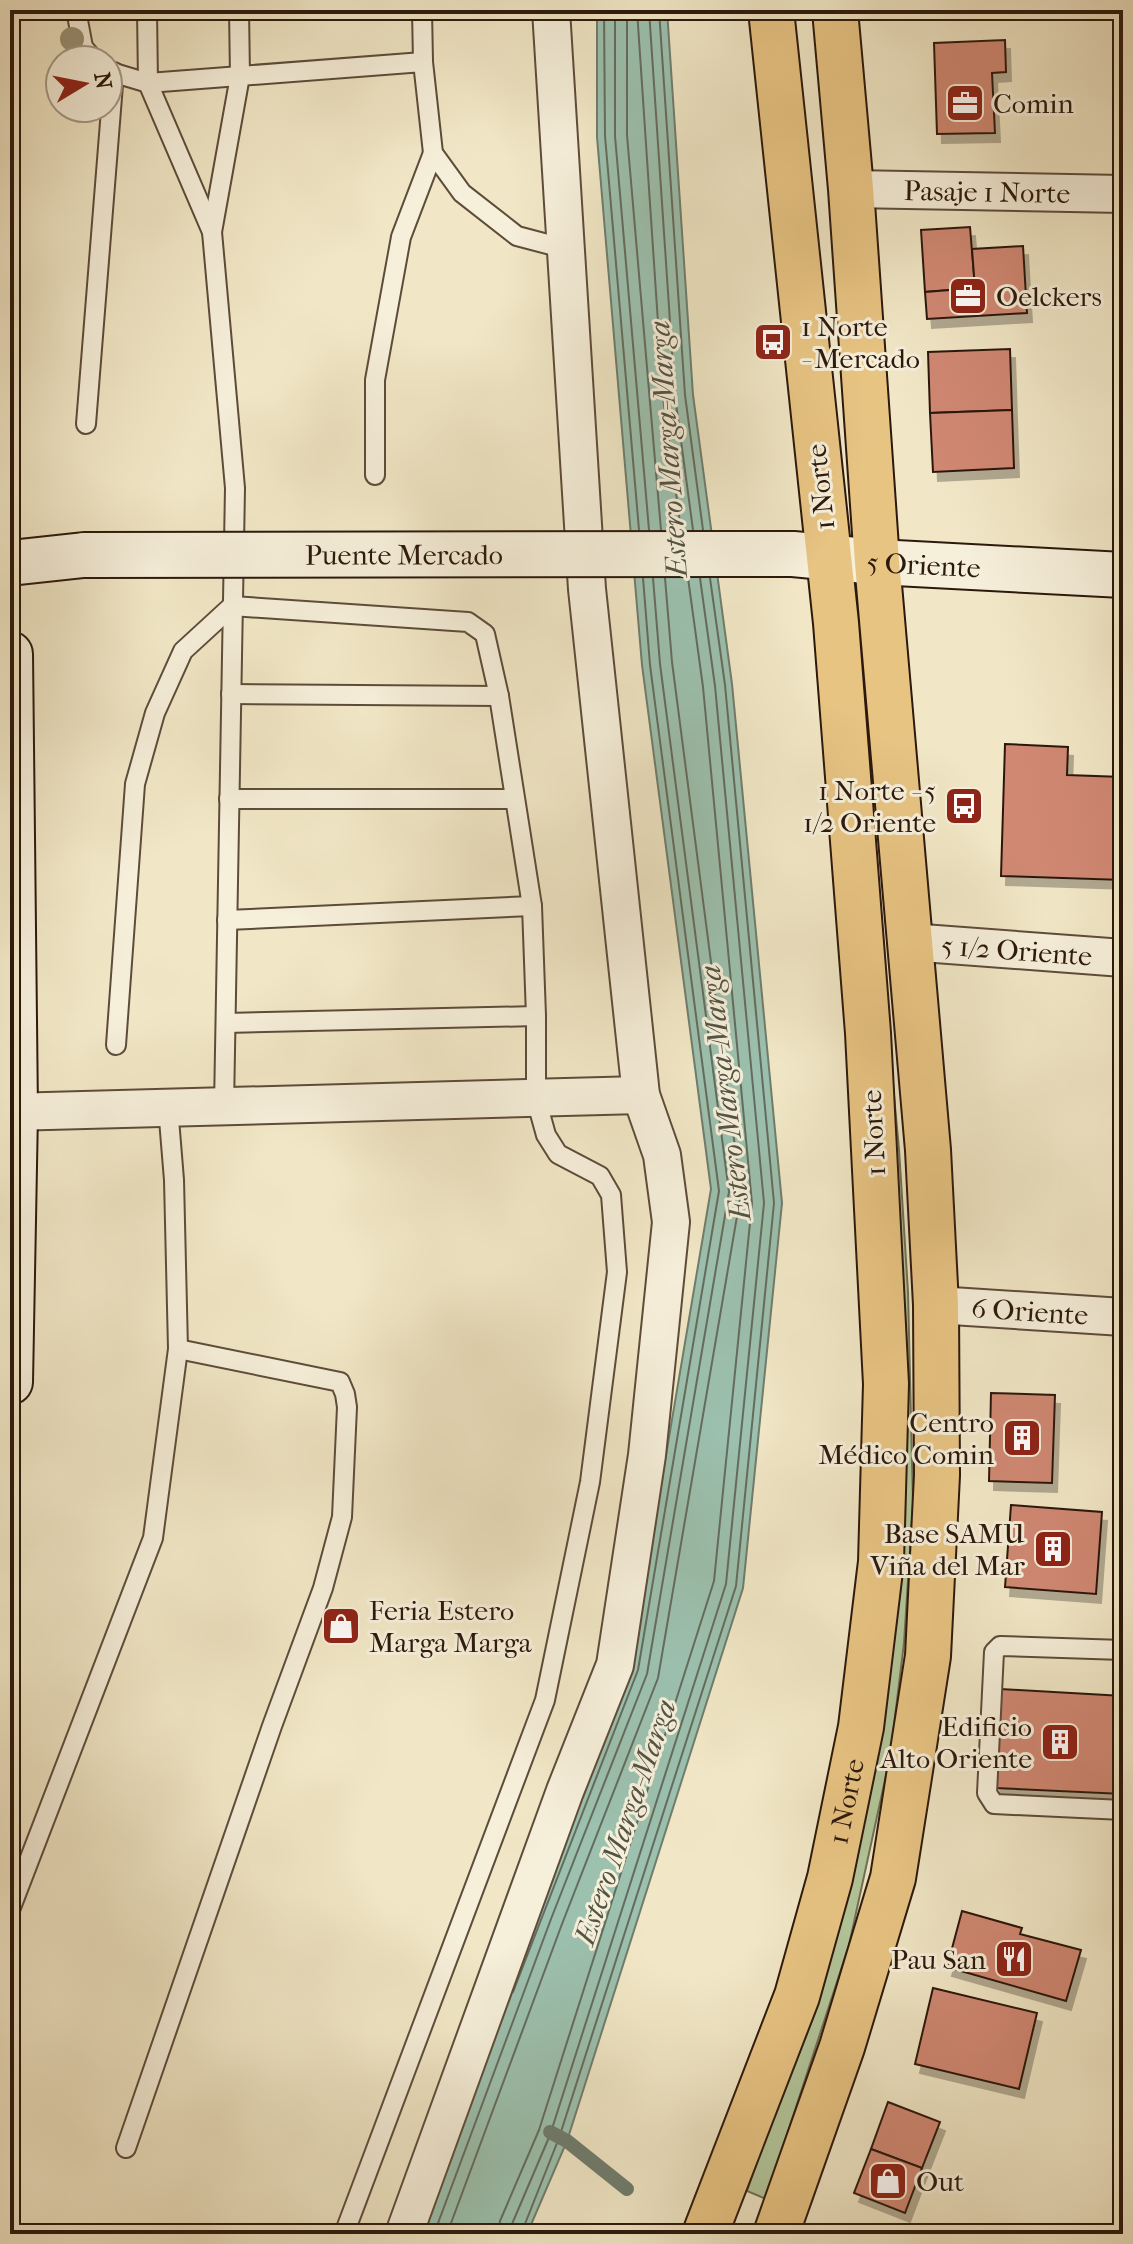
<svg xmlns="http://www.w3.org/2000/svg" width="1133" height="2244" font-family="'IM FELL French Canon',serif">
<style>
.green{fill:#b3c79b;stroke:#707054;stroke-width:2}
.water{fill:#9cc1af;stroke:#6f7d6e;stroke-width:2}
.lines{fill:none;stroke-linecap:round;stroke-linejoin:round}
.shore{stroke:#646c5e;stroke-width:2}
.stream{stroke:#6f7d6e;stroke-width:14}
.building{fill:#d08873;stroke:#2c180c;stroke-width:2;filter:url(#shadow)}
.service-casing{stroke:#5d4c3a;stroke-width:22}
.minor-casing{stroke:#5d4c3a;stroke-width:40}
.secondary-casing{stroke:#2c180c;stroke-width:48}
.primary-casing{stroke:#2c180c;stroke-width:48}
.service{stroke:#f6efda;stroke-width:18}
.minor{stroke:#f6efda;stroke-width:36}
.secondary{stroke:#f6efda;stroke-width:44}
.primary{stroke:#e8c483;stroke-width:44}
.secondary-bridge-casing{stroke:#2c180c;stroke-width:48;stroke-linecap:butt}
.secondary-bridge{stroke:#f6efda;stroke-width:44}
.tree{fill:#9b9277}
.labels{text-anchor:middle;stroke-width:6;stroke-linejoin:round;paint-order:stroke}
.poi-label{font-size:28px;fill:#2c180c;stroke:#f6efda;text-anchor:start}
.street-label{font-size:28px;fill:#2c180c;stroke:#f6efda}
.water-label{font-size:30px;font-style:italic;fill:#535345;stroke:#f6efda}
</style>
<defs>
<filter id="shadow"><feDropShadow dx="5" dy="9" stdDeviation="0" flood-color="#0004"/></filter>
</defs>
<rect width="100%" height="100%" fill="#f1e7c6"/>
<filter id="stains"><feTurbulence type="fractalNoise" baseFrequency=".0025" numOctaves="4"/><feColorMatrix values="0 0 0 0 .2 0 0 0 0 .09 0 0 0 0 .02 0 0 0 .5 -.17"/></filter>
<radialGradient id="worn" r=".72"><stop offset=".6" stop-color="#630" stop-opacity="0"/><stop offset="1" stop-color="#630" stop-opacity=".3"/></radialGradient>
<polygon class="green" points="882,968 899,1149 908,1292 913,1503 904,1643 890,1757 849,1945 766,2199 747,2191 792,2059 858,1815"/>
<polygon class="water" points="597,10 667,10 693,395 732,684 782,1203 743,1588 567,2141 527,2234 415,2234 630,1668 711,1189 642,665 597,137"/>
<g class="lines">
<g class="shore">
<polyline points="604,10 605,136 639,530"/>
<polyline points="615,10 615,136 649,530"/>
<polyline points="627,10 627,135 661,530"/>
<polyline points="637,10 663,397 681,530"/>
<polyline points="649,10 675,396 693,530"/>
<polyline points="659,10 685,395 703,530"/>
<polyline points="513,1992 638,1670 719,1191 650,665 643,578"/>
<polyline points="434,2234 551,1919 647,1674 729,1192 660,664 653,578"/>
<polyline points="447,2234 562,1924 658,1678 741,1193 672,662 665,578"/>
<polyline points="498,2234 500,2221 539,2130 714,1581 752,1203 703,687 688,578"/>
<polyline points="510,2234 512,2224 550,2135 726,1584 764,1203 715,686 700,578"/>
<polyline points="521,2234 559,2138 736,1586 774,1203 725,685 710,578"/>
</g>
<polyline class="stream" points="550,2132 567,2141 627,2189"/>
</g>
<g class="building">
<polygon points="1005,40 1006,72 992,73 995,133 937,134 934,43"/>
<polygon points="970,227 975,288 925,292 921,230"/>
<polygon points="1023,246 1027,313 927,319 925,292 975,288 972,249"/>
<polygon points="1010,349 1012,410 930,413 928,352"/>
<polygon points="1012,410 1014,468 933,472 930,413"/>
<polygon points="1005,744 1068,747 1067,775 1123,777 1123,880 1001,876"/>
<polygon points="991,1393 1055,1395 1052,1483 989,1481"/>
<polygon points="1115,1403 1123,1404 1123,1471 1113,1471"/>
<polygon points="1011,1505 1102,1512 1096,1594 1005,1587"/>
<polygon points="1000,1689 1123,1696 1123,1794 995,1788"/>
<polygon points="962,1911 1022,1928 1020,1934 1081,1950 1066,2001 947,1967"/>
<polygon points="933,1988 1037,2013 1019,2089 915,2064"/>
<polygon points="888,2102 940,2122 922,2168 871,2149"/>
<polygon points="871,2149 922,2168 905,2213 854,2193"/>
</g>
<g class="lines">
<defs>
<g id="service">
<polyline points="76,10 83,47 94,60"/>
<polyline points="147,10 148,83 212,232 235,488 224,1107"/>
<polyline points="422,10 423,62"/>
<polyline points="108,71 148,83 423,62 433,153 462,193 517,236 566,249"/>
<polyline points="212,232 240,76 239,10"/>
<polyline points="86,424 114,72"/>
<polyline points="375,475 375,380 401,237 433,153"/>
<polyline points="231,694 499,696"/>
<polyline points="229,799 514,799"/>
<polyline points="227,920 532,906"/>
<polyline points="226,1023 536,1016"/>
<polyline points="116,1045 135,784 155,713 183,651 232,606 468,622 485,634 499,696 532,906 536,1016 536,1099 546,1135 558,1154 600,1176 611,1195 617,1272 590,1482 545,1700 344,2234"/>
<polyline points="1123,1650 1000,1646 994,1652 987,1793 994,1804 1123,1810"/>
<polyline points="10,1910 153,1538 178,1349 174,1180 168,1107"/>
<polyline points="126,2148 272,1726 323,1588 342,1517 347,1407 345,1394 340,1382 178,1349"/>
</g>
<g id="minor">
<path id="s1" d="M851 189 1123 194"/>
<path id="s2" d="M909 942 1123 958"/>
<polyline points="10,1112 641,1095"/>
<path id="s3" d="M936 1305 1123 1317"/>
<polyline points="404,2234 565,1791 615,1665 647,1455 671,1222 662,1155 641,1095 587,589 551,10"/>
</g>
<g id="secondary">
<path id="s4" d="M726 554H793L877 562 1123 575"/>
<polyline points="10,563 84,555"/>
<polyline points="10,654 15,1112 10,1382"/>
</g>
<g id="primary">
<path id="s5" d="M705 2234 797 1996 830 1878 861 1727 881 1562 886 1384 868 1033 836 623 771 10"/>
<polyline points="776,2234 842,2047 893,1878 928,1656 937,1475 936,1305 928,1150 877,562 851,189 835,10"/>
</g>
</defs>
<use href="#service" class="service-casing"/>
<use href="#minor" class="minor-casing"/>
<use href="#secondary" class="secondary-casing"/>
<use href="#primary" class="primary-casing"/>
<use href="#service" class="service"/>
<use href="#minor" class="minor"/>
<use href="#secondary" class="secondary"/>
<use href="#primary" class="primary"/>
<defs>
<g id="secondary-bridge">
<path id="s6" d="M84 555 726 554"/>
</g>
</defs>
<use href="#secondary-bridge" class="secondary-bridge-casing"/>
<use href="#secondary-bridge" class="secondary-bridge"/>
</g>
<circle class="tree" cx="72" cy="39" r="12"/>
<defs>
<symbol id="office-square" viewBox="-11 -11 22 22"><rect x="-9" y="-9" width="18" height="18" rx="4" fill="#8f2418" stroke="#f6efda"/><path d="M-6-3h4V-5.5h4V-3h4V5H-6ZM-1-4.5V-3h2v-1.5ZM-6 0V1H6V0Z" fill="#fff"/></symbol>
<symbol id="bus-square" viewBox="-11 -11 22 22"><rect x="-9" y="-9" width="18" height="18" rx="4" fill="#8f2418" stroke="#f6efda"/><path d="M-5-6H5V4H4V6H2V4H-2V6H-4V4H-5ZM-3.5-4V0h7V-4ZM-3.5 1.2v1.5H-2V1.2ZM2 1.2v1.5H3.5V1.2Z" fill="#fff"/></symbol>
<symbol id="building-square" viewBox="-11 -11 22 22"><rect x="-9" y="-9" width="18" height="18" rx="4" fill="#8f2418" stroke="#f6efda"/><path d="M-4-6H4V6H1V3H-1V6H-4ZM-2.5-4.3h1.7v1.8h-1.7ZM.8-4.3h1.7v1.8H.8ZM-2.5-1h1.7V.8h-1.7ZM.8-1h1.7V.8H.8Z" fill="#fff"/></symbol>
<symbol id="shop-square" viewBox="-11 -11 22 22"><rect x="-9" y="-9" width="18" height="18" rx="4" fill="#8f2418" stroke="#f6efda"/><path d="M-5-2.5h2.3a2.7 3.5 0 0 1 5.4 0H5L5.5 6h-11ZM-1.5-2.5h3a1.5 2.3 0 0 0-3 0Z" fill="#fff"/></symbol>
<symbol id="restaurant-square" viewBox="-11 -11 22 22"><rect x="-9" y="-9" width="18" height="18" rx="4" fill="#8f2418" stroke="#f6efda"/><path d="M-5-6h1v4h1v-4h1v4h1v-4h1v5L-1.5 .5V6h-2V.5L-5-1ZM5-6V6H3V1.5H1.5Q1.5-4 5-6Z" fill="#fff"/></symbol>
</defs>
<g fill-rule="evenodd">
<use href="#office-square" x="943" y="81" width="44" height="44"/>
<use href="#office-square" x="946" y="274" width="44" height="44"/>
<use href="#bus-square" x="751" y="320" width="44" height="44"/>
<use href="#bus-square" x="942" y="784" width="44" height="44"/>
<use href="#building-square" x="1000" y="1416" width="44" height="44"/>
<use href="#building-square" x="1031" y="1527" width="44" height="44"/>
<use href="#shop-square" x="319" y="1604" width="44" height="44"/>
<use href="#building-square" x="1038" y="1720" width="44" height="44"/>
<use href="#restaurant-square" x="992" y="1937" width="44" height="44"/>
<use href="#shop-square" x="866" y="2159" width="44" height="44"/>
</g>
<g class="labels">
<g class="poi-label">
<text x="993" y="113">Comin</text>
<text x="996" y="306">Oelckers</text>
<text x="801" y="336">1 Norte<tspan x="801" dy="32">- Mercado</tspan></text>
<text x="936" y="800" text-anchor="end">1 Norte - 5<tspan x="936" dy="32">1/2 Oriente</tspan></text>
<text x="994" y="1432" text-anchor="end">Centro<tspan x="994" dy="32">Médico Comin</tspan></text>
<text x="1025" y="1543" text-anchor="end">Base SAMU<tspan x="1025" dy="32">Viña del Mar</tspan></text>
<text x="369" y="1620">Feria Estero<tspan x="369" dy="32">Marga Marga</tspan></text>
<text x="1032" y="1736" text-anchor="end">Edificio<tspan x="1032" dy="32">Alto Oriente</tspan></text>
<text x="986" y="1969" text-anchor="end">Pau San</text>
<text x="916" y="2191">Out</text>
</g>
<g class="street-label">
<text dy="10" stroke="none"><textPath href="#s1" startOffset="136">Pasaje 1 Norte</textPath></text>
<text transform="translate(820 487) rotate(-96)" y="10">1 Norte</text>
<text dy="10" stroke="none"><textPath href="#s6" startOffset="320">Puente Mercado</textPath></text>
<text dy="10" stroke="none"><textPath href="#s4" startOffset="198">5 Oriente</textPath></text>
<text dy="10" stroke="none"><textPath href="#s2" startOffset="108">5 1/2 Oriente</textPath></text>
<text transform="translate(873 1133) rotate(-93)" y="10">1 Norte</text>
<text dy="10" stroke="none"><textPath href="#s3" startOffset="94">6 Oriente</textPath></text>
<text dy="10" stroke="none"><textPath href="#s5" startOffset="456">1 Norte</textPath></text>
</g>
<g class="water-label">
<text transform="translate(668 449) rotate(-94)" y="10">Estero Marga-Marga</text>
<text transform="translate(725 1093) rotate(-97)" y="10">Estero Marga-Marga</text>
<text transform="translate(625 1822) rotate(-71)" y="10">Estero Marga-Marga</text>
</g>
</g>
<rect width="1133" height="2244" fill="none" stroke="#f1e7c6" stroke-width="40"/>
<rect x="12" y="12" width="1109" height="2220" fill="none" stroke="#2c180c" stroke-width="4"/>
<rect x="20" y="20" width="1093" height="2204" fill="none" stroke="#2c180c" stroke-width="2"/>
<g transform="translate(84 84) rotate(80)"><circle r="38" fill="#f6efda" stroke="#a59988" stroke-width="2"/>
<path d="M0-6L14 30L0 20L-14 30Z" fill="#8f2418"/>
<text y="-12" font-size="22" font-weight="bold" text-anchor="middle" fill="#2c180c">N</text>
</g>
<rect width="100%" height="100%" filter="url(#stains)"/>
<rect width="100%" height="100%" fill="url(#worn)"/>
</svg>
